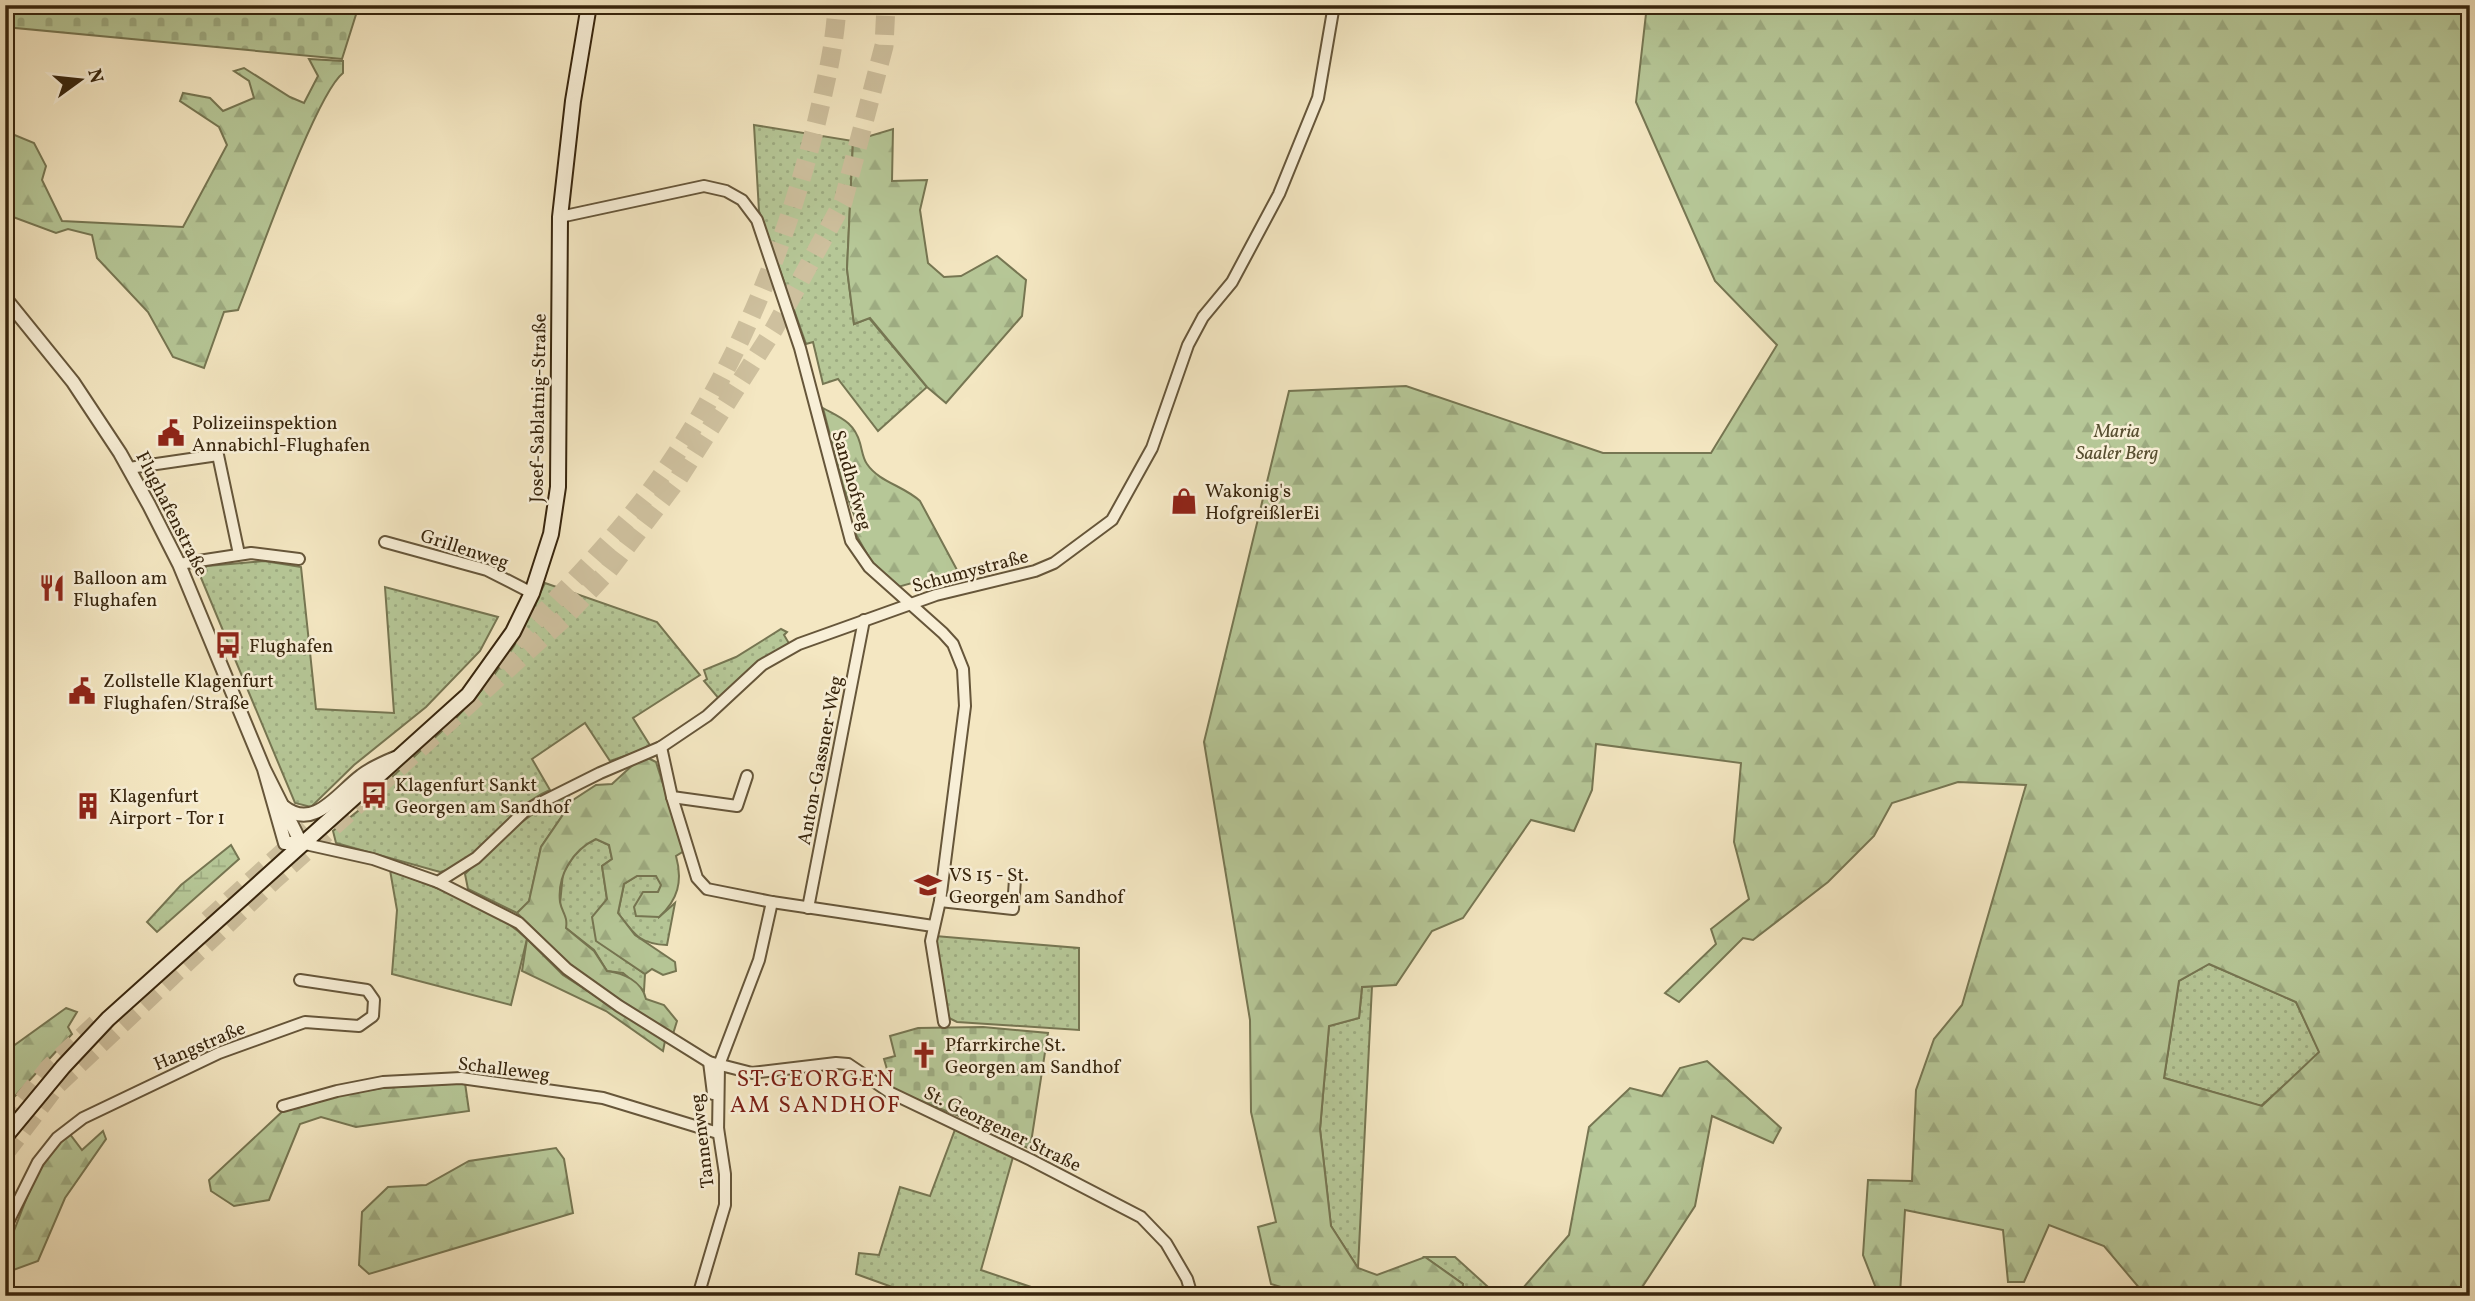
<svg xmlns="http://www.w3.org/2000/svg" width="2475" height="1301" font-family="Vollkorn,serif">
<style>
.grass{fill:url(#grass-dots);stroke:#767652;stroke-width:2}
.forest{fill:url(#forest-firs);stroke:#767652;stroke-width:2;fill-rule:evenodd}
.wetland{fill:url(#wetland-marsh);stroke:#767652;stroke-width:2}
.cemetery{fill:url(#cemetery-stones);stroke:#767652;stroke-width:2}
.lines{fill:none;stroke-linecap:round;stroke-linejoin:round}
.motorway-tunnel{stroke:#cec09e;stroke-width:19;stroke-dasharray:19 10;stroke-linecap:butt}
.minor-casing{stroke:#66563a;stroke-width:14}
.tertiary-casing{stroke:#66563a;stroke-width:16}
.secondary-casing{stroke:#37250d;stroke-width:18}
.minor{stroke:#f8efd7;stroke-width:10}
.tertiary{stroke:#f8efd7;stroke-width:12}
.secondary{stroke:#f8efd7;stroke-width:14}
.labels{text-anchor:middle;stroke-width:5;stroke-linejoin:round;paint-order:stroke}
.street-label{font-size:19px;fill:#37250d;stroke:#f8efd7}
.poi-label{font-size:19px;fill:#37250d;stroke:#f8efd7;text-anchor:start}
.park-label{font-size:19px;font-style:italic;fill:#574e30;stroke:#f8efd7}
.quarter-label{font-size:23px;letter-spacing:2px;fill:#7a1f14;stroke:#f8efd7}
</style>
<defs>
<pattern id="grass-dots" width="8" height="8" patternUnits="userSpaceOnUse" patternTransform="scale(1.75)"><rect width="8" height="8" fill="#b6c797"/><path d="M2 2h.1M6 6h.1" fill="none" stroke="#9dab81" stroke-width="1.8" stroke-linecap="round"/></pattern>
<pattern id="forest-firs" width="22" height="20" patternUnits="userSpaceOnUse" patternTransform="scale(1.75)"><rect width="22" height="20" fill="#b6c797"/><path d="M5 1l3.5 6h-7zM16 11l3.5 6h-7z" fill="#9dab81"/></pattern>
<pattern id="wetland-marsh" width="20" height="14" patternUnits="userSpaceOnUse" patternTransform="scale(1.75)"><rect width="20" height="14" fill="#b6c797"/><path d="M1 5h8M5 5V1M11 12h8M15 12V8" fill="none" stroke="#9dab81"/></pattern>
<pattern id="cemetery-stones" width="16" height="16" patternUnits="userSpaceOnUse" patternTransform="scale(1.75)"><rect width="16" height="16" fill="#b6c797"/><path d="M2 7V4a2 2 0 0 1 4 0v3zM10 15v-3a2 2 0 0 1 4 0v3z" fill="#9dab81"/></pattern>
</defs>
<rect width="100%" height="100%" fill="#f4e7c2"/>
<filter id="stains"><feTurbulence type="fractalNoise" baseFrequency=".00286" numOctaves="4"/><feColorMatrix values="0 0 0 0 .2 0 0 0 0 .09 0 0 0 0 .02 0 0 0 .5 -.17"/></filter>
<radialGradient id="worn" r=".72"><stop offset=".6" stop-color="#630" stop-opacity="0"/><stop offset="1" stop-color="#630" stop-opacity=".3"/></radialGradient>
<g class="grass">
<polygon points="754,125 853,141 847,269 854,324 869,318 927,387 878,431 838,379 823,384 813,342 806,344 759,211"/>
<polygon points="264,561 301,567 316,709 394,713 385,587 498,617 480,651 426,707 354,765 311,807 295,803 199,573 207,566"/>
<path d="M545 583 657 622 700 675 633 718 651 747 610 761 585 723 532 759 550 790C503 810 484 861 440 872L336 843 333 831 383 791 391 778 456 718 490 681 514 646Z"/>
<path d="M781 629 787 632 784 635 790 645C762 660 741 677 720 700L704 681 707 679 704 670 736 657Z"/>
<path d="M566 795 573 800 541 847 529 902 517 913 468 889 465 874C497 842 525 814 566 795Z"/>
<polygon points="596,839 609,845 612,859 602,866 607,899 596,940 645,974 644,991 623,973 607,971 594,950 566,928 560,904 563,873 579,847"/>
<path d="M390 870C437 889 490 904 527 939L511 1005 392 974 397 910Z"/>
<path d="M637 876H656L662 885 658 892 659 917 675 903 667 945C639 944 634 934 618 913L624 884Z"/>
<polygon points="935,936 1079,948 1079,1030 957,1022 947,1017"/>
<polygon points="2209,964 2296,1002 2320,1053 2261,1106 2164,1078 2179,981"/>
<polygon points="1372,986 1358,1268 1331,1226 1320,1129 1329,1026 1359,1018 1362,987"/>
<polygon points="956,1127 1013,1157 981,1270 1034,1288 1032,1296 917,1296 856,1274 859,1253 879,1255 900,1187 930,1196"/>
<polygon points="1425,1257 1455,1257 1498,1296 1462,1296 1463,1284"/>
</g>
<g class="forest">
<path d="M1647 5H2470V1296H2146L2104 1246 2049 1225 2024 1282H2008L2003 1230 1905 1210 1900 1294 1879 1296 1863 1255 1868 1180 1912 1181 1916 1090 1934 1039 1962 1005 2026 785 1958 782 1892 803 1874 836 1828 882 1753 940 1743 938 1679 1002 1665 993 1716 944 1711 929 1749 899 1734 842 1741 763 1596 744 1592 790 1574 831 1531 820 1463 918 1432 931 1396 985 1362 987 1359 1018 1329 1026 1320 1129 1331 1226 1358 1268 1377 1275 1425 1257 1463 1284 1462 1296H1295L1291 1290 1271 1284 1258 1227 1276 1222 1251 1112 1250 1020 1204 742 1289 391 1406 386 1603 453H1711L1777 345 1715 281 1636 102ZM2209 964 2296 1002 2319 1052 2262 1106 2164 1078 2179 981Z"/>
<path d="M309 59 343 61V73C315 95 256 266 238 310L224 312 204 368 173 357 148 312 97 258 92 235 68 229 56 233 5 214V131L34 143 46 166 42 180 62 221 183 227 227 145 219 127 180 101 183 93 210 98 223 111 254 98 249 81 234 71 244 68 290 97 304 103 318 76Z"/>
<polygon points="893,129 892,181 927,180 920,210 928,263 944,277 961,276 997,256 1026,280 1022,316 946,403 927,387 870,318 854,324 847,269 853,141"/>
<path d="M823 408C841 418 854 422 860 443 862 450 863 459 867 464 879 482 904 486 920 501L964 583 937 576 898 587 871 561 854 531 856 520 843 486Z"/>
<path d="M648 758 656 762 684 851 676 856C683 881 678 900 659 917L636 916 634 907 643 892H658L661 885 656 876H637L624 884 618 913 635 935 675 962 676 971 663 975 652 969 645 974 596 941 592 917 607 899 602 866 612 859 609 845 596 839C573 850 557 875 560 902 562 913 568 916 566 928L594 951 607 971C623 973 642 981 646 999L664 1005 677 1021 673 1034 622 1002 568 963 517 913 529 901 541 847 573 800 596 785 612 784 636 762Z"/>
<polygon points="527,939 563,975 665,1041 663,1051 606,1011 522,971"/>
<polygon points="66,1008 77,1012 68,1027 72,1034 5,1107 5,1052"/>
<polygon points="1707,1061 1781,1128 1773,1143 1712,1116 1695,1206 1639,1292 1646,1296 1516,1296 1569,1235 1589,1127 1630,1088 1662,1096 1680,1068"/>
<polygon points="465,1083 469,1111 356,1127 321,1117 300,1124 269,1200 234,1206 211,1191 209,1180 284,1110 334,1096 382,1088"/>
<path d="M103 1131 106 1139 65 1198 38 1261 5 1273V1241L11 1238C26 1202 37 1159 69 1133L82 1150Z"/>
<polygon points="556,1148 564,1159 573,1213 369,1274 359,1265 362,1212 388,1187 426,1185 469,1161"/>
</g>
<polygon class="wetland" points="231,845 239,859 157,932 147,922 181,885"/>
<g class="cemetery">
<polygon points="5,5 359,5 342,59 5,27"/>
<polygon points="983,1027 1048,1033 1030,1149 964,1118 893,1090 884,1059 895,1056 890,1036 918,1028"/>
</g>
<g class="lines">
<g class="motorway-tunnel">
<path d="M495 663C549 607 604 552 651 490 732 381 785 251 817 120 826 81 835 45 837 5"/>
<polyline points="208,920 344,797"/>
<polyline points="5,1123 49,1068 99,1021"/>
<polyline points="5,1153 57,1085 273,881 563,619 608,571 678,479 774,329 843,202 884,46 886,5"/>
</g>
<defs>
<g id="minor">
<polyline points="560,217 704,186 726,191 742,200 757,220 800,348 851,541 869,567 943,633 953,644 963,669 965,706 940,901 931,941 944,1022"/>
<polyline points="129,468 218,455 239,554"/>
<polyline points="385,542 487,570 532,593"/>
<polyline points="179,564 251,553 299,559"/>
<polyline points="661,747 672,797 697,878 707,889 772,902 933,926"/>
<polyline points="672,797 737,806 747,776"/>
<polyline points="301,843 373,859 438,882 476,858 526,810 600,773 661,747 707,716 762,665 799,644 936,595 1035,571 1054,563 1112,520 1152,448 1188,345 1203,317 1232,282 1279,194 1318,98 1334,5"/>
<polyline points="438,882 519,923 567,969 619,1006 709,1062 752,1073 836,1063 848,1064 891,1093 1031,1160 1141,1217 1166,1243 1187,1279 1192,1296"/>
<polyline points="940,901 1013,909 1015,879"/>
<polyline points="808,908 864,620"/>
<polyline points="709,1062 713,1094"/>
<polyline points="283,1106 337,1091 383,1082 461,1078 603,1098 718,1133"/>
<polyline points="718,1133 719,1065 759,960 772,902"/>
<polyline points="5,1228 38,1162 57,1138 83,1118 219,1053 305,1022 359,1026 373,1016 374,1000 367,990 300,980"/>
<polyline points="698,1296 725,1205 725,1174 718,1128"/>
</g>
<g id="tertiary">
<polyline points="5,298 73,382 120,453 149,505 179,564 264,769 301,843 285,843 264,769"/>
<path d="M284 807C314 831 338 793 361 776 371 768 383 763 395 758"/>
</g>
<polyline id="secondary" points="5,1137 63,1067 108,1019 468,695 513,632 532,593 551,534 558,487 560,217 573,101 589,5"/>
</defs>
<use href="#minor" class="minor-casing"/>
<use href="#tertiary" class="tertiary-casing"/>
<use href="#secondary" class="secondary-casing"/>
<use href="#minor" class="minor"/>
<use href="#tertiary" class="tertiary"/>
<use href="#secondary" class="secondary"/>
</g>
<defs>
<symbol id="civic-bare" viewBox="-9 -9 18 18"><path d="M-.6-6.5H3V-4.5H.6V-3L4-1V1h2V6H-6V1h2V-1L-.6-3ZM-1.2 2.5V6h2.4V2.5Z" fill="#8f2418" stroke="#f8efd7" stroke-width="2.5" paint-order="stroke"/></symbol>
<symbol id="shop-bare" viewBox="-9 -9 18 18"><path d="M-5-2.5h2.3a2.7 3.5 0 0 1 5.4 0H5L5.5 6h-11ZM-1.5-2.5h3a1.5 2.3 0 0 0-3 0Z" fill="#8f2418" stroke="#f8efd7" stroke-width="2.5" paint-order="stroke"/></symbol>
<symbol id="restaurant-bare" viewBox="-9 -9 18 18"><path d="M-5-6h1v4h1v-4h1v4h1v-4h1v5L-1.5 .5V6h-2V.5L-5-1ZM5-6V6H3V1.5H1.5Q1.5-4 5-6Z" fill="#8f2418" stroke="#f8efd7" stroke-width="2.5" paint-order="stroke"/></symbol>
<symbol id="bus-bare" viewBox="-9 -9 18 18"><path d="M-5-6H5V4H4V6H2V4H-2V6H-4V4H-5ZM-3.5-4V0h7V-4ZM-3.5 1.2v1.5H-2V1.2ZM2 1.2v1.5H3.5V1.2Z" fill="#8f2418" stroke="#f8efd7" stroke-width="2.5" paint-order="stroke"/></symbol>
<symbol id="building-bare" viewBox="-9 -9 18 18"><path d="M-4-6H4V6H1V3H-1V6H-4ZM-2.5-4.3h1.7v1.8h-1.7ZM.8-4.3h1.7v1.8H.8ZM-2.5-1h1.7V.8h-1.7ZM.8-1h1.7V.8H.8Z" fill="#8f2418" stroke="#f8efd7" stroke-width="2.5" paint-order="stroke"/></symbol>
<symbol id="school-bare" viewBox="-9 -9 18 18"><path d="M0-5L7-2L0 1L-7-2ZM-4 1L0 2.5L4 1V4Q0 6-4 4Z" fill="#8f2418" stroke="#f8efd7" stroke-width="2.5" paint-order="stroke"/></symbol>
<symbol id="church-bare" viewBox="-9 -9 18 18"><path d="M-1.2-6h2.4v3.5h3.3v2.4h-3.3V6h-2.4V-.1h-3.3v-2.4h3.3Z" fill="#8f2418" stroke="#f8efd7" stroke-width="2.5" paint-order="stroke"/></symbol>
</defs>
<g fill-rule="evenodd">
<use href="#civic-bare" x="152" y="414" width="38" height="38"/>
<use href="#shop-bare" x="1165" y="482" width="38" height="38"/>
<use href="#restaurant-bare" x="33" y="569" width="38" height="38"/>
<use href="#bus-bare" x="209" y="626" width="38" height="38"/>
<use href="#civic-bare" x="63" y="672" width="38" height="38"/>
<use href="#bus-bare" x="355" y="776" width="38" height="38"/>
<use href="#building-bare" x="69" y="787" width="38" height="38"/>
<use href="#school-bare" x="909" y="866" width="38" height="38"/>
<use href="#church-bare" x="905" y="1036" width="38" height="38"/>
</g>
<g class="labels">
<g class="street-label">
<text transform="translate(537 408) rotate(-89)" y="7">Josef-Sablatnig-Straße</text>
<text transform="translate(853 480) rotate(74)" y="7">Sandhofweg</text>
<text transform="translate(173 513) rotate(63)" y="7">Flughafenstraße</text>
<text transform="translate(465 548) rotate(18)" y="7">Grillenweg</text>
<text transform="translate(970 570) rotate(-15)" y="7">Schumystraße</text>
<text transform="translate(819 760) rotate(-79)" y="7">Anton-Gassner-Weg</text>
<text transform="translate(199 1045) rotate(-23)" y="7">Hangstraße</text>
<text transform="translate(504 1068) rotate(7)" y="7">Schalleweg</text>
<text transform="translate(1003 1128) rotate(26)" y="7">St. Georgener Straße</text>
<text transform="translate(701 1141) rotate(-97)" y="7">Tannenweg</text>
</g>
<g class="poi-label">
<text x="192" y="429">Polizeiinspektion<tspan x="192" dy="22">Annabichl-Flughafen</tspan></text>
<text x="1205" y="497">Wakonig's<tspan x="1205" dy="22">HofgreißlerEi</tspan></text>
<text x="73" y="584">Balloon am<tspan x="73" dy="22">Flughafen</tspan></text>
<text x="249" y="652">Flughafen</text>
<text x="103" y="687">Zollstelle Klagenfurt<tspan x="103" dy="22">Flughafen/Straße</tspan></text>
<text x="395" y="791">Klagenfurt Sankt<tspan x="395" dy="22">Georgen am Sandhof</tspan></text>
<text x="109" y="802">Klagenfurt<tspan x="109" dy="22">Airport - Tor 1</tspan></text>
<text x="949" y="881">VS 15 - St.<tspan x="949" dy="22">Georgen am Sandhof</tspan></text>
<text x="945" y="1051">Pfarrkirche St.<tspan x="945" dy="22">Georgen am Sandhof</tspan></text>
</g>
<g class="park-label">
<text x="2117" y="437">Maria<tspan x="2117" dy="22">Saaler Berg</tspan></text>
</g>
<g class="quarter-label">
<text x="816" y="1086">ST.GEORGEN<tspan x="816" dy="26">AM SANDHOF</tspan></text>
</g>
</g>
<rect width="2475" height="1301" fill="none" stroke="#f4e7c2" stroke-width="28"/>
<rect x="7" y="7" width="2461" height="1287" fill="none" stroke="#37250d" stroke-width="3.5"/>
<rect x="14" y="14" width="2447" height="1273" fill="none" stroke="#37250d" stroke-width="2"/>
<g transform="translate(80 80) rotate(75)" stroke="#f8efd7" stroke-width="5" paint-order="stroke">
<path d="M0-5L12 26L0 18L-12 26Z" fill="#37250d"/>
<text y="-10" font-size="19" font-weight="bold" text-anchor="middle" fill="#37250d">N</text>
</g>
<rect width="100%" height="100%" filter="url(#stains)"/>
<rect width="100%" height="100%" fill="url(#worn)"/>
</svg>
